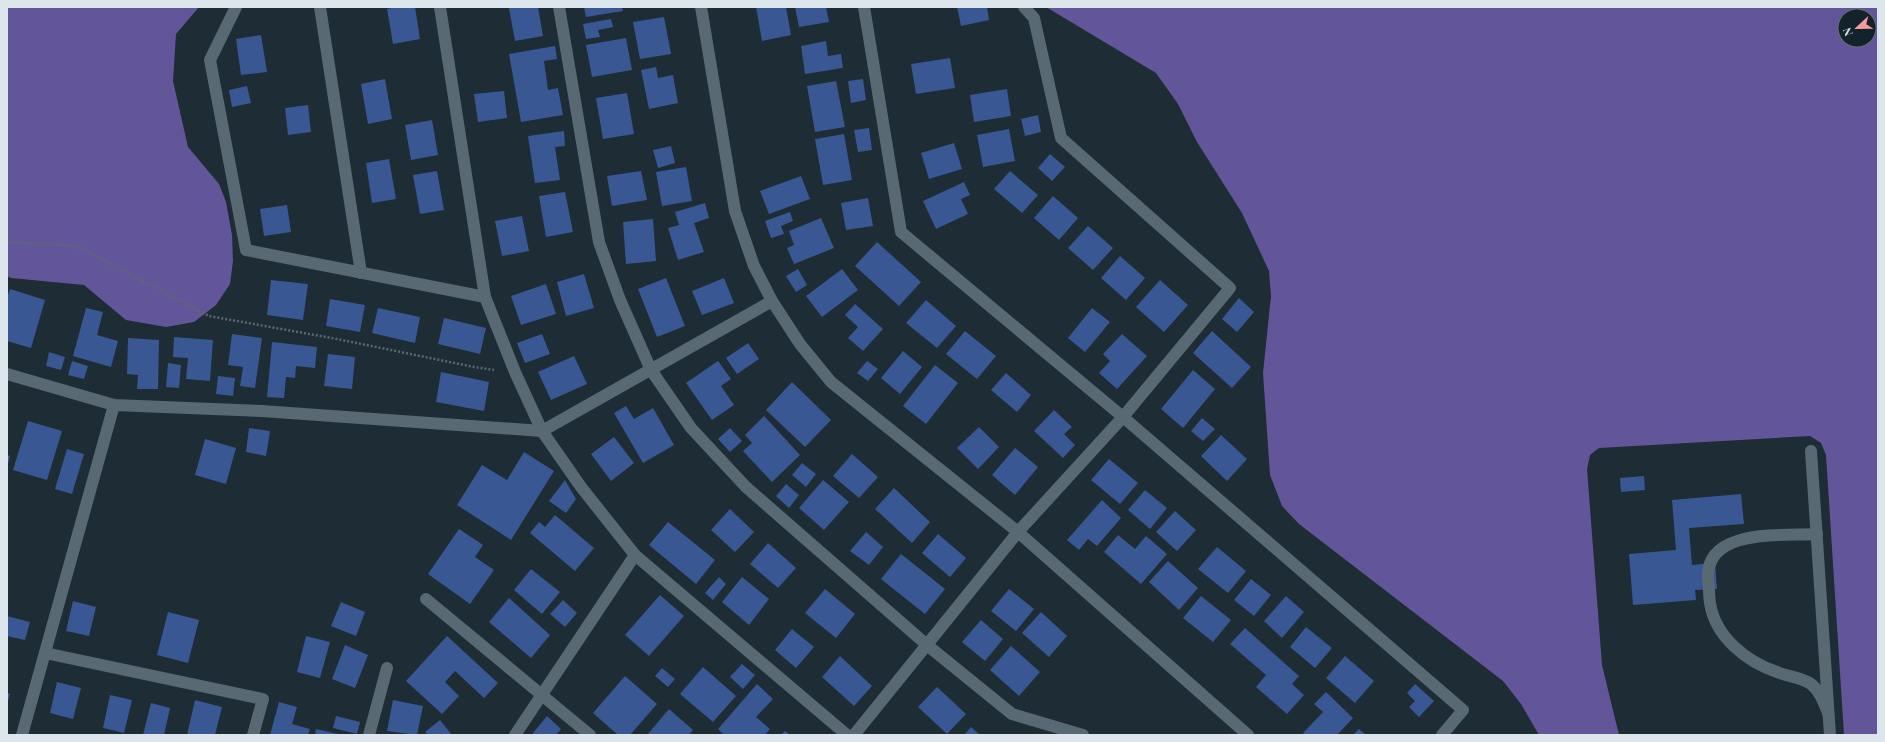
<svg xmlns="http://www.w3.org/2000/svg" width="1885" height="742" font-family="'Playfair Display',serif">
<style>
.forest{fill:#635599;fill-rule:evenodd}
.building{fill:#395793}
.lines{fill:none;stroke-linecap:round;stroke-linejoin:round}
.path{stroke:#5c6971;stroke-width:2.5;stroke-dasharray:2 2;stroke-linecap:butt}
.service{stroke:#586973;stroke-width:12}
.minor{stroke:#586973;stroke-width:12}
.tertiary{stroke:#586973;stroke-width:12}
</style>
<rect width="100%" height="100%" fill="#1d2c35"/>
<g class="forest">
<polygon points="7,7 199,7 176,34 173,81 188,147 219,184 226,202 232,235 233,261 230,284 216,305 194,322 166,327 126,320 84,285 11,278 7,276"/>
<path d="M1046 7H1878V735H1844L1826 455 1821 443 1810 436 1599 448 1590 455 1587 469 1602 665 1619 735H1539L1521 704 1503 681 1299 524 1282 506 1270 475 1263 373 1271 296 1269 271 1242 213 1197 142 1178 104 1156 73ZM1845 16H1869V40H1845Z"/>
</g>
<g class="building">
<polygon points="397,7 415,7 420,39 393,44 387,9"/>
<polygon points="517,7 538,7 543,36 515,41 509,8"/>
<polygon points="584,7 622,7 623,11 586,17"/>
<polygon points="756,7 786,7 791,35 762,41"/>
<polygon points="795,7 826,7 829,22 799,27"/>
<polygon points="957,7 987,7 989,20 961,26"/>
<polygon points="664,17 671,54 640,59 633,22"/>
<polygon points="611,19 613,27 598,30 600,37 586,39 583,24"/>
<polygon points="261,35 267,72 241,75 236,39"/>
<polygon points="626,38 632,70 592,77 586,45"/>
<polygon points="826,41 828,56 841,54 843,68 805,74 801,46"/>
<polygon points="555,46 557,59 544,61 548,90 558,88 563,115 521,122 509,54"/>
<polygon points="950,58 955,88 916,94 911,64"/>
<polygon points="656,67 658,78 673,75 678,103 649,109 641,70"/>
<polygon points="385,79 392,119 368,124 361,84"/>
<polygon points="863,79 866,100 851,103 848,81"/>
<polygon points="836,81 845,127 815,132 807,86"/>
<polygon points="247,86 251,103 232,107 229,90"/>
<polygon points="1007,89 1011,116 974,122 970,95"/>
<polygon points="504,91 507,118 478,122 474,94"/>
<polygon points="627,93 634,134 603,139 596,98"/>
<polygon points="308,105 311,132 288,135 285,108"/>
<polygon points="1038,115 1041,132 1025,136 1021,119"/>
<polygon points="432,120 438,155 411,160 405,125"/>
<polygon points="869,128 872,150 858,152 854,130"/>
<polygon points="1009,129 1015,161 983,167 977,135"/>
<polygon points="564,131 565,146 555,147 560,180 535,183 528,136"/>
<polygon points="844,134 852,180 823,185 815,139"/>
<polygon points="954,143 962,169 929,179 921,153"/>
<polygon points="671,146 675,163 658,168 653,150"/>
<polygon points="1050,154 1065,167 1052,181 1038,168"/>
<polygon points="389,159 396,199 372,203 366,163"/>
<polygon points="686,167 692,201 662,206 656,172"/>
<polygon points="437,171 444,210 420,214 413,175"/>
<polygon points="641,171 647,200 612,206 607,176"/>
<polygon points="1010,171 1038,195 1022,213 994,189"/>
<polygon points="801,176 810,199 769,214 760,191"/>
<polygon points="964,182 970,195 961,199 968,214 936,229 923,201"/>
<polygon points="565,192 573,232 546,237 539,196"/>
<polygon points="1053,196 1078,218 1059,240 1034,218"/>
<polygon points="868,198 873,226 846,230 841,203"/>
<polygon points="705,203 709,218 694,223 704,252 678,260 668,228 679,225 675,212"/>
<polygon points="287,205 291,232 264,236 260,209"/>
<polygon points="790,212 793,221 781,226 784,234 771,238 765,221"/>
<polygon points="522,216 529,251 502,256 495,221"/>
<polygon points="821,218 834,248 794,264 787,248 794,245 789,231"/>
<polygon points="653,219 656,261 626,264 623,222"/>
<polygon points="1088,226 1113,248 1093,270 1068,248"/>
<polygon points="877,242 921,282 899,306 855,266"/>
<polygon points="1120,256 1145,278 1126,300 1101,278"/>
<polygon points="798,269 807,285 796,292 786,276"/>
<polygon points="842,269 858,290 822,317 806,296"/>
<polygon points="584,274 594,308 566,316 557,282"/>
<polygon points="666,278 685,326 657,337 638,289"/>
<polygon points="724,278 734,303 702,315 692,291"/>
<polygon points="271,280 308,284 303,320 267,315"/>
<polygon points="1160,280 1188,305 1164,332 1136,307"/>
<polygon points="546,284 556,314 521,325 511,296"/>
<polygon points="10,289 45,300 31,348 7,341 7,298"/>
<polygon points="1239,298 1254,312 1237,332 1222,319"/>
<polygon points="330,299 365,305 360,332 326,326"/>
<polygon points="926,300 956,326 937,348 906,323"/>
<polygon points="855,304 883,329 863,351 848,338 858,327 845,315"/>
<polygon points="86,308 103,312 97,335 118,341 111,367 73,356"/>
<polygon points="378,308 420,317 415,343 372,333"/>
<polygon points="1092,308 1110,322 1085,352 1068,338"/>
<polygon points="444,318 486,328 480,354 438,344"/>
<polygon points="965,331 996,356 977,379 946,354"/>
<polygon points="1212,331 1251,367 1232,388 1193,353"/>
<polygon points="232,334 262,338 255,388 240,386 243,367 228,365"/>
<polygon points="542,334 550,354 525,363 517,343"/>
<polygon points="1122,334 1147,356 1117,389 1099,373 1110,361 1103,354"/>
<polygon points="174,337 213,340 210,381 186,379 188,358 173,357"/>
<polygon points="128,338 159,340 158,389 137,389 138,375 127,374"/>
<polygon points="272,342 317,347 315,368 296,366 295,378 286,377 284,398 267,397"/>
<polygon points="748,343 759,359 737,374 726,358"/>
<polygon points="903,351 922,367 900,394 881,378"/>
<polygon points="49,352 65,357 61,370 46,366"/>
<polygon points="328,354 355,357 352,389 324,386"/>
<polygon points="574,356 587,384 551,400 538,372"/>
<polygon points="72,361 88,366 84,379 68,375"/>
<polygon points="718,361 731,379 721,386 734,405 712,420 686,383"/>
<polygon points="867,361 878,369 868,381 857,373"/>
<polygon points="168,363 181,365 179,388 166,387"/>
<polygon points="935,365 958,383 926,424 903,406"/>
<polygon points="1193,370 1215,389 1183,428 1161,409"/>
<polygon points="441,372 489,382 484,411 436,402"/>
<polygon points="1006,373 1031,395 1017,412 991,390"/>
<polygon points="218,376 235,378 233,396 216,394"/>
<polygon points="792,382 831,420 805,447 766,410"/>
<polygon points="626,406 634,419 653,408 674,445 643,463 614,413"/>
<polygon points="1054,410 1072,427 1064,434 1075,445 1063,458 1034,431"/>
<polygon points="764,416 800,455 772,482 743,451 752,443 745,435"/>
<polygon points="1202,418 1215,429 1203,441 1191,431"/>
<polygon points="28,421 62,431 47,480 13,470"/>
<polygon points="979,427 999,447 978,469 957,448"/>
<polygon points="249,428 270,431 266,456 246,452"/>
<polygon points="730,428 742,441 730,452 718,439"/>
<polygon points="1221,435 1247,459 1227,481 1201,456"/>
<polygon points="614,437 634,463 611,481 591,454"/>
<polygon points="205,439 236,448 226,484 195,475"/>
<polygon points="1015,448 1038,467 1015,495 992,475"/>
<polygon points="67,449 84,454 72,494 55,489"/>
<polygon points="524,452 554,471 511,540 457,505 482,465 507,480"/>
<polygon points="852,454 878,477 859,498 833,476"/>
<polygon points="7,455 10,456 8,464 7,464"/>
<polygon points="1109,459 1138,483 1120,504 1091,480"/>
<polygon points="802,463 816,474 806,487 792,475"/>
<polygon points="1644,476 1645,490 1621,492 1620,478"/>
<polygon points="565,480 576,499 566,513 549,501"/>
<polygon points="823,480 849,502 824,530 799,508"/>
<polygon points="786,484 799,495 789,508 776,496"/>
<polygon points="894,488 930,522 912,543 875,509"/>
<polygon points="1145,490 1167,508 1150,529 1128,510"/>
<polygon points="1741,494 1744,524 1689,528 1692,565 1715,563 1717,589 1695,590 1696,600 1633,605 1629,554 1676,550 1672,500"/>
<polygon points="1102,500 1121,518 1097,546 1088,539 1079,550 1067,540"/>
<polygon points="730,509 754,532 735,552 711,530"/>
<polygon points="1175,511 1196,530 1177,551 1156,532"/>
<polygon points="555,515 594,548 575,571 530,533 539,522 545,527"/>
<polygon points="668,522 715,560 696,584 649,545"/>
<polygon points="459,529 483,545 475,557 494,570 470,604 428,574"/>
<polygon points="866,532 883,547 869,565 850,551"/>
<polygon points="938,534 966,558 950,577 922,553"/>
<polygon points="1118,535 1135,549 1146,536 1167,554 1141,584 1104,552"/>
<polygon points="768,543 796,568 778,588 750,564"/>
<polygon points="1217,547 1246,571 1228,593 1198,569"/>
<polygon points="901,554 945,589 925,614 881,579"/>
<polygon points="1168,561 1198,588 1179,610 1149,582"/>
<polygon points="531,569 560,592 542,614 514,590"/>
<polygon points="719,577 726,584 713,600 705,593"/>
<polygon points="742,577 769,599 749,625 722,602"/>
<polygon points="1251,579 1271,595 1254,616 1234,600"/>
<polygon points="825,589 855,614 836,638 805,613"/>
<polygon points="1009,589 1034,609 1016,631 991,611"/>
<polygon points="660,595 684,616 649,656 625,635"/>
<polygon points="1201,596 1231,620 1213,642 1183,618"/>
<polygon points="1286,596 1304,612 1282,638 1264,621"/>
<polygon points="509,598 550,635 531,658 489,622"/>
<polygon points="563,600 577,613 565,627 550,614"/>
<polygon points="73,601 96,607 89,636 66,631"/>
<polygon points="341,602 365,612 356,636 331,626"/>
<polygon points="168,612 199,620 188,663 157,655"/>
<polygon points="1041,612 1067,636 1049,657 1022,633"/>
<polygon points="7,616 30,622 25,640 7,636"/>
<polygon points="981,620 1003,639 985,661 962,642"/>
<polygon points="1306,627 1332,648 1315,668 1290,647"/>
<polygon points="1245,628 1299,676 1292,684 1304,695 1287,714 1256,687 1266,675 1230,644"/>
<polygon points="792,629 814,647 796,668 775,650"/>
<polygon points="306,636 330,642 320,678 297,672"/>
<polygon points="447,636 498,683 484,698 455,671 445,682 459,696 442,714 406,681"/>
<polygon points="345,645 368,655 355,688 332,679"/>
<polygon points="1011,646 1040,672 1019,696 990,670"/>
<polygon points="840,656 872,686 854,706 822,677"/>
<polygon points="1345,656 1374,681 1355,703 1326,678"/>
<polygon points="742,664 755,675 743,689 730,677"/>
<polygon points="703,667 736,696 713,722 680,694"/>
<polygon points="662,668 675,679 668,687 655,676"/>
<polygon points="625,676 657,704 630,735 618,735 593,713"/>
<polygon points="57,682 81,688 73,719 50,713"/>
<polygon points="757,684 773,699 756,717 770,729 765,735 724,735 718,729"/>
<polygon points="1415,684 1434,701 1419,717 1409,707 1415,701 1407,693"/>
<polygon points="937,687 966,714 947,734 918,707"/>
<polygon points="1326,692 1353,718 1337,735 1305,735 1303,733 1323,712 1314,704"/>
<polygon points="7,693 10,694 7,704"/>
<polygon points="110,695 132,700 124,733 103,728"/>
<polygon points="195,700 222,707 215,735 187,735"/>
<polygon points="393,700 423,706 417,735 387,731"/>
<polygon points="279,702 297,707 292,724 310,729 308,735 270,735"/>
<polygon points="151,703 170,708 164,735 143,735"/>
<polygon points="669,709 693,730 689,735 647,735"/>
<polygon points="336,716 360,722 357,734 333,728"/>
<polygon points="547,716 561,729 556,735 534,735 533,733"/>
<polygon points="440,720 452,735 428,735 425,732"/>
<polygon points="971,727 980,735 964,735"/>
<polygon points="316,729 338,734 338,735 315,735"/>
<polygon points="1359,729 1366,735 1353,735"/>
<polygon points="785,731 790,735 781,735"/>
</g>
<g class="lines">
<polyline class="path" points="7,242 77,246 209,316 337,339 474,367 494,370"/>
<path class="service" d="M1817 534C1782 536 1705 528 1708 579 1709 587 1709 596 1710 603 1715 637 1747 662 1777 672 1789 677 1801 677 1811 684 1820 691 1824 703 1828 713"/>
<g class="minor">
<polyline points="236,7 210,60 246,250 485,297"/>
<polyline points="320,7 361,273"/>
<polyline points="440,7 485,297 515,372 542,431 581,487 635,555 847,735"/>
<polyline points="559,7 599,242 620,300 651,370 691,428 746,487 927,645 1012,714 1083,735"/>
<polyline points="864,7 901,232 1123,417 1463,710 1442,735"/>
<polyline points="7,374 114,405 262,411 542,431 772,301"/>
<polyline points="1811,451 1830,735"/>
<polyline points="426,599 590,735"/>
<polyline points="45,653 263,699 253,735"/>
<polyline points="22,735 114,405"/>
<polyline points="369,735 387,668"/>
<polyline points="515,735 635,555"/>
<polyline points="854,735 1018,532 1123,417 1230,288 1061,138 1034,18 1024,7"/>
</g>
<polyline class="tertiary" points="701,7 735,211 754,266 772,301 800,344 831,382 1018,532 1248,735"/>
</g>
<rect width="1885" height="742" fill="none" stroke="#dce6ec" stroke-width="16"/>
<g transform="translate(1857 28) rotate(248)"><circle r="19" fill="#13222b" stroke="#637078"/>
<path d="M0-3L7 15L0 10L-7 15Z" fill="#f49aa1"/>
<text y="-6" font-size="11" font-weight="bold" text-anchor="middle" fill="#dce6ec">N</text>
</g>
</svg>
